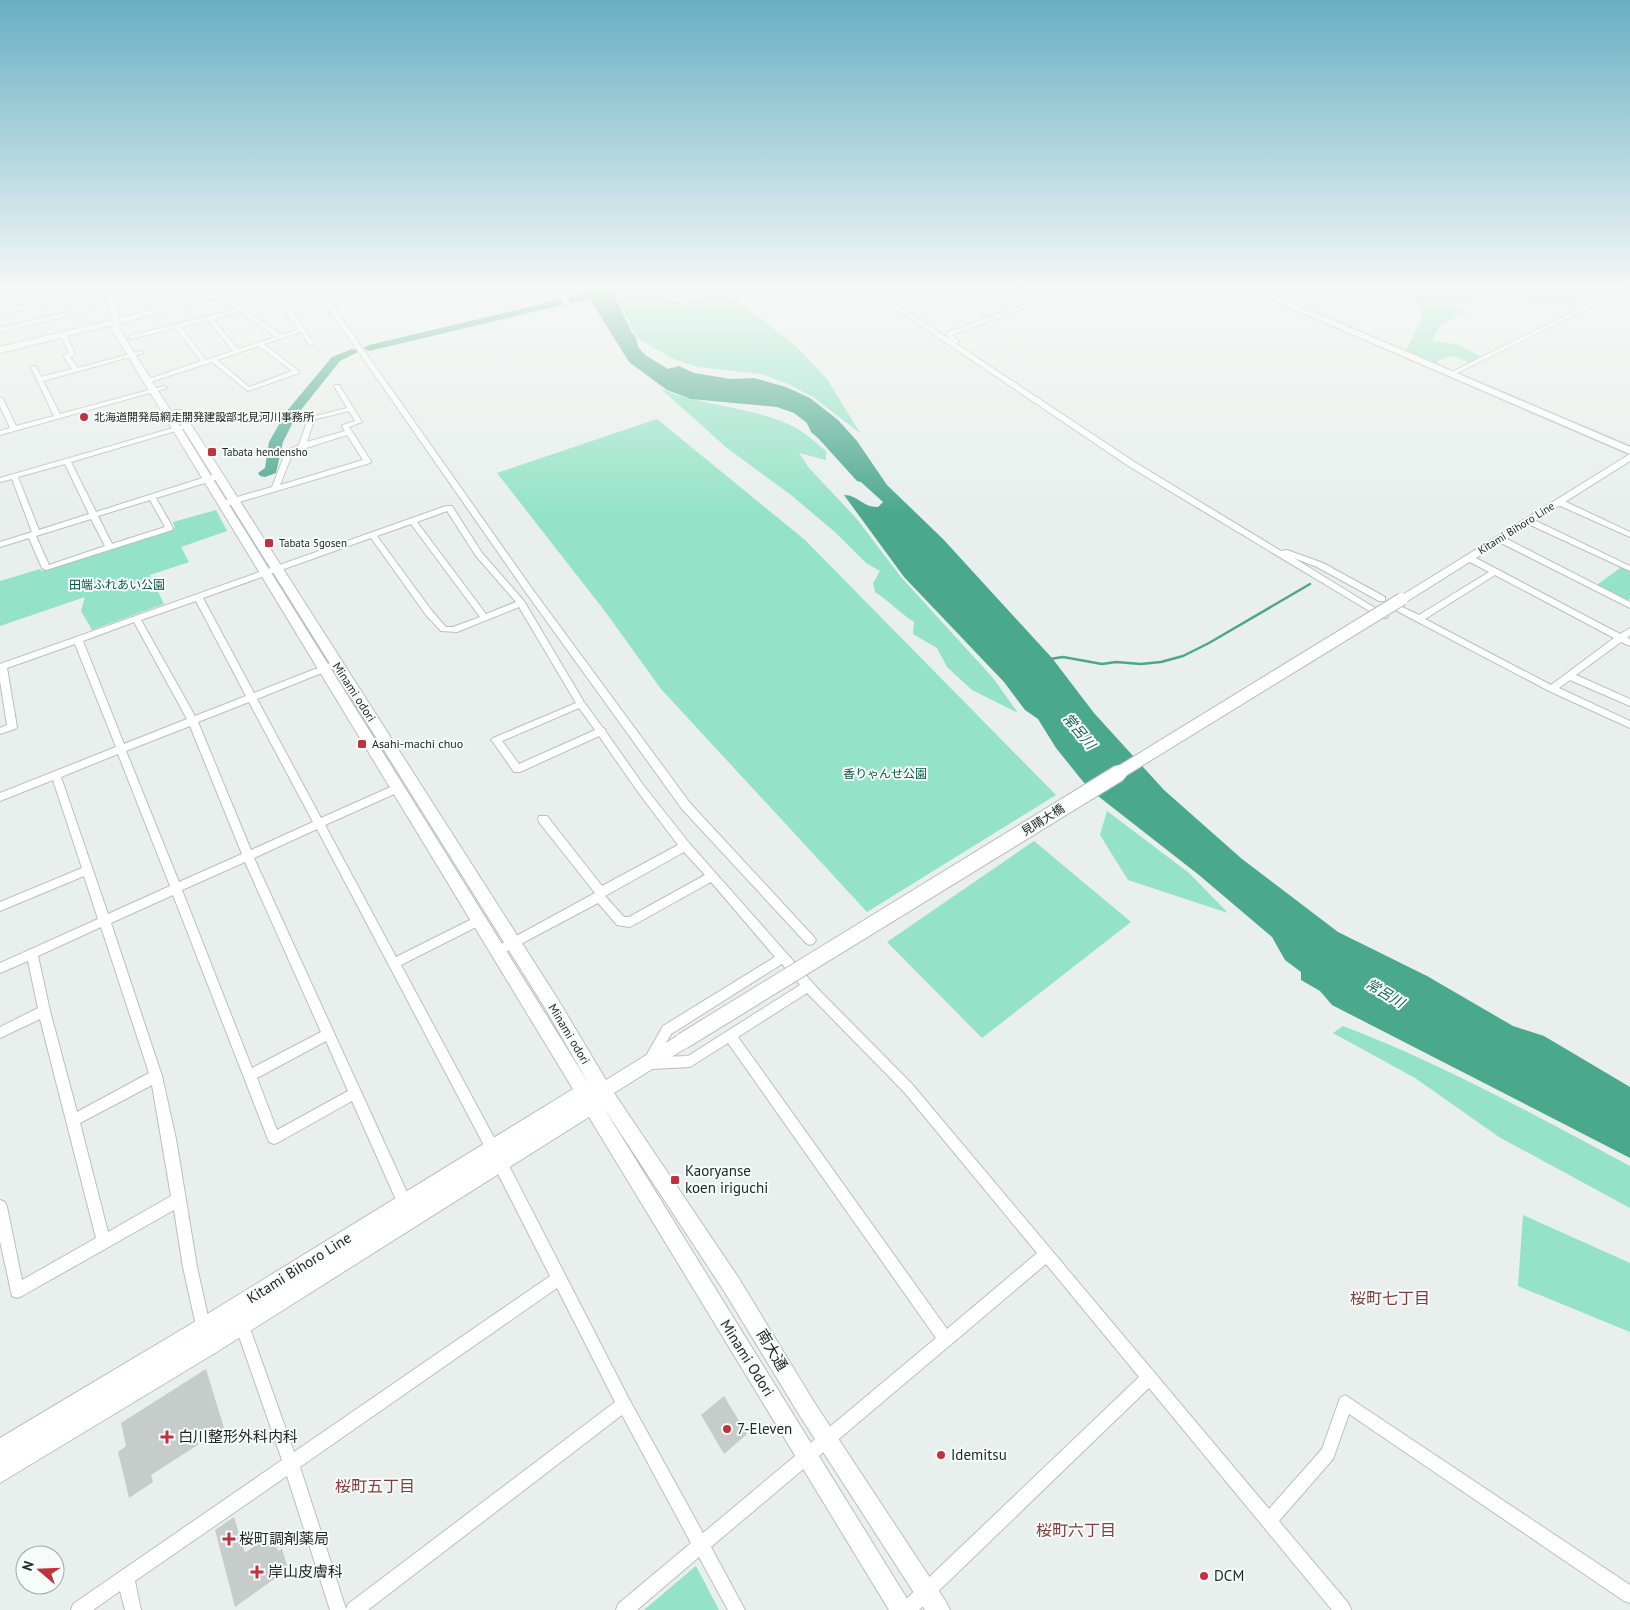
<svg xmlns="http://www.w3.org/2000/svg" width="1630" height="1610" font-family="'PT Sans','Noto Sans JP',sans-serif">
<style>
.green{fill:#94e2c7}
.water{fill:#4aa88b}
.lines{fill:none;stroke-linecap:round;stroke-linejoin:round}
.stream{stroke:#4aa88b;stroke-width:2.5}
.river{fill:#4aa88b;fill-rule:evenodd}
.building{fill:#c5ccc9}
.street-casing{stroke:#b9c0be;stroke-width:2}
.secondary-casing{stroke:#b9c0be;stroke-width:2}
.primary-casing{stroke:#b9c0be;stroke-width:3}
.street{fill:#fff;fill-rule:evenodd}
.secondary{fill:#fff;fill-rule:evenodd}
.primary{fill:#fff;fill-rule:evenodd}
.secondary-bridge-far1-casing{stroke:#b9c0be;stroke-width:14;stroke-linecap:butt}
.secondary-bridge-casing{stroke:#b9c0be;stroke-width:18;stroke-linecap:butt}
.secondary-bridge-far1{stroke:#fff;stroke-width:12}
.secondary-bridge{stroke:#fff;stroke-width:16}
.poi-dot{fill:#c1313f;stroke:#f5fcf9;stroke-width:2}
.labels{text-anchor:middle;stroke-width:4;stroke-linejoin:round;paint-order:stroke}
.far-poi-label{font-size:11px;fill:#252827;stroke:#f5fcf9;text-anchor:start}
.far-street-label{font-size:11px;fill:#252827;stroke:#f5fcf9}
.park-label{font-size:12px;fill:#075743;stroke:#f5fcf9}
.street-label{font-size:12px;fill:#252827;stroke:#f5fcf9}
.poi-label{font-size:12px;fill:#252827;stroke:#f5fcf9;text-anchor:start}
.water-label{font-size:14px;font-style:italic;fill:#1c6450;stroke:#f5fcf9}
.near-poi-label{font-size:15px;fill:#252827;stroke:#f5fcf9;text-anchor:start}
.near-street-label{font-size:15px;fill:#252827;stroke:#f5fcf9}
.near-neighbourhood-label{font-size:16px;fill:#843c3d;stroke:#f5fcf9}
</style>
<rect width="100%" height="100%" fill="#e8efec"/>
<g class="green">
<polygon points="614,288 659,288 667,298 689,305 708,288 734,298 798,348 827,379 860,433 813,397 786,383 761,374 698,367 674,359 654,348 638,338 633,331"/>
<path d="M1398 288H1552L1575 296 1577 300 1553 305 1518 297 1498 289 1482 293 1454 307 1467 312 1441 324 1432 341 1457 344 1480 356 1469 363C1453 354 1449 354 1434 364L1406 351C1412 332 1432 319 1415 300 1409 295 1406 291 1398 288Z"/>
<path d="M661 389C703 407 760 407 798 429 808 435 817 444 826 451V460L799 453 809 468 856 518 901 577 993 678 1018 713 972 690 947 667 937 648 913 634 914 622C900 613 889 601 875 592L873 583 880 571 866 563 835 532 791 495 727 448Z"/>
<polygon points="657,419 805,540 1056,795 867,912 661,689 604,610 497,473"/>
<polygon points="216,510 227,531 181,547 189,562 150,575 164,604 92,630 81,611 85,597 0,626 0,581 40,569 42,571 175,528 173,522"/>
<polygon points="1623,566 1630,569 1630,599 1625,602 1594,587"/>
<polygon points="1107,811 1189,873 1228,913 1128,880 1100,835"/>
<polygon points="1034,841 1131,922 982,1038 887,942"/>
<path d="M1343 1026C1443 1064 1536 1116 1630 1166V1208L1499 1137 1415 1078 1333 1033Z"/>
<polygon points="1523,1215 1630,1263 1630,1332 1518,1286"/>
<polygon points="696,1566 719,1610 644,1610"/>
</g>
<path class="water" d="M583 288H611L631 331 636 337 638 347 645 355 668 369 679 366 694 373 731 379 754 378 786 387 810 398 838 420 857 441 887 485 943 539 1052 658 1094 713 1164 790 1242 859 1338 932 1427 976 1513 1026 1544 1036 1630 1087V1158L1332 1005 1320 991 1301 980V972L1285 960 1272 937 1199 875 1089 789 1056 748 1038 719 1025 710 1004 682 904 577 844 495C858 495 862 507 878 507L883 502 861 482 857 481 818 438 811 432 807 423 794 413 777 407 691 399 667 390 629 362Z"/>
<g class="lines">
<polyline class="stream" points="1050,659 1063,657 1102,664 1116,662 1141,664 1161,662 1183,656 1209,643 1310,584"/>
<g class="river">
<polygon points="600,290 604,291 605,293 604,295 369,351 363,348 369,345"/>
<polygon points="352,349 356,350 358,352 340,361 296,416 283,442 276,473 265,477 260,476 258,473 265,468 269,442 286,412 332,357"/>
</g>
</g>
<g class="building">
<polygon points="206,1369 224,1428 151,1475 153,1482 129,1498 118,1452 126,1446 121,1423"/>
<polygon points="724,1396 747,1434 724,1454 701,1415"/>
<polygon points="234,1517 245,1553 260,1542 261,1546 274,1537 278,1551 282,1549 288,1569 235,1607 215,1530"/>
</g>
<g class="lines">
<defs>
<g id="street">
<polygon points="29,288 40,288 0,299 0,295"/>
<polygon points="100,288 111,288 0,315 0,311"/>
<polygon points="139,288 146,288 171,308 166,309"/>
<polygon points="189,288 196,288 210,299 205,300"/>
<path d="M255 288H266L231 298 243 309 282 335 298 329 272 288H278L314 344 309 345 301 332 264 344 299 371V373L248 391 212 362 150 382H146V380L201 361 175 328 131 339 129 338V336L237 309 222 296V294L228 295ZM240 312 276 337 238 349 213 319ZM208 320 233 351 206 360 181 327ZM259 346 292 371 249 387 217 360Z"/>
<polygon points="314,288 320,288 533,590 690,803 814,937 816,940 814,943 810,945 806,943 682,809 527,594"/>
<polygon points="865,288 872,288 955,343 946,335 946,333 1069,288 1078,288 952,335 960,342 955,343 1136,463 1281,551 1287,550 1323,563 1385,597 1385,601 1379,601 1317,567 1294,558 1388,616 1387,618 1381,618 1130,467"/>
<polygon points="1621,288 1629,288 1453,375 1448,374"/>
<polygon points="562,294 564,295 570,304 569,305 564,304 559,296"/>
<polygon points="111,302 113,303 113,305 0,332 0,328"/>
<polygon points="63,332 66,334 75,354 70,357 78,368 141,351 144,353 43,381 60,414 164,386 167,388 0,435 0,431 10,428 0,406 0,397 3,399 16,426 54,416 31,367 36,366 41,377 72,369 63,356 69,353 60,334"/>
<path d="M335 385H339L362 422 349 427 371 461 370 463 226 506H220V502L272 487 286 451 299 445 307 422 312 417 347 408 334 386ZM349 411 355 421 343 425 342 426 345 431 307 442 313 423 316 419ZM347 435 363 460 280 485 293 452Z"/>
<path d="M187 424 189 425V427L71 462 96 512 215 474H221V478L156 498 173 528 172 530 46 570 42 568 29 538 0 547V542L32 532 12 479 0 482V478ZM65 464 89 514 39 530 18 477ZM150 500 165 527 112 544 98 516ZM91 519 105 546 49 565 36 536Z"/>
<polygon points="1556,500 1562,500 1630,532 1630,537 1556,504"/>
<path d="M446 506H452L482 553 524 601 584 702 603 728 605 729 606 732 644 786 689 843 819 990 912 1084 1269 1509 1322 1449 1340 1398 1345 1395 1630 1585V1603L1624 1601 1349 1414 1333 1459 1279 1521 1349 1604 1351 1610H1332L1149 1388 919 1610H899L901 1604 1139 1377 1046 1264 711 1547 745 1610H728L699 1557 637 1610H616L618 1604 691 1543 622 1415 368 1610H330L287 1476 135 1581 141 1610H125L120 1591 93 1610H71L73 1604 282 1460 234 1322 236 1317 241 1315 246 1317 294 1452 550 1276 495 1168 493 1163 495 1158 500 1157 505 1158 629 1399 703 1533 936 1338 728 1043 690 1067 652 1069 648 1067 644 1060 646 1056 663 1026 775 957 711 882 630 927 617 925 598 903 502 954 498 956 494 954 492 951 494 948 595 893 539 822 538 819 539 816H547L602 886 678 845 638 792 599 736 520 772H514L493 742 491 740 493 738 576 703 519 607 457 632 441 631 426 615 371 538 203 598 254 693 333 662 336 661 340 664 339 666 257 699 321 818 395 785 398 784 403 788 401 791 325 825 396 957 480 915 484 917 485 920 484 923 401 965 498 1145 499 1149 498 1153 493 1155 488 1153 317 829 254 858 411 1201 413 1206 411 1211 406 1213 401 1211 352 1101 279 1142 274 1144 269 1142 173 895 111 923 162 1076 176 1139 197 1267 211 1330 209 1335 204 1337 199 1335 197 1330 183 1267 174 1210 22 1296 17 1298 12 1296 0 1241V1200L5 1202 7 1207 22 1280 96 1238 40 1019 0 1038V1027L38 1008 28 961 0 973V963L98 919 84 876 0 911V902L82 868 53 780 0 801V793L116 747 75 644 7 668 17 727 15 729 0 734V728L7 725 0 681V664ZM447 511 476 556 516 602 486 614 417 522ZM411 524 480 617 453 627H446L432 611 377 536ZM196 601 246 696 195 716 141 620ZM134 622 187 719 124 744 83 641ZM249 702 313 822 251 850 198 722ZM579 708 595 730 519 764 502 741ZM190 726 242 854 179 882 126 751ZM118 754 170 886 108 914 61 777ZM684 852 705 875 629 917H624L605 896ZM245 862 321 1032 252 1068 182 890ZM101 927 149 1073 77 1112 50 1011 38 956ZM782 964 800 985 688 1056 658 1057 671 1034ZM807 993 904 1092 1037 1253 947 1329 738 1037ZM326 1041 348 1091 277 1130 257 1078ZM152 1085 171 1196 108 1232 80 1123ZM557 1288 615 1402 348 1604 346 1609 300 1467Z"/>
<polygon points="1526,519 1532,519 1630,566 1630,571 1526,523"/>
<polygon points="1497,537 1503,537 1630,602 1630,608 1497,541"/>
<path d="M1466 556H1472L1620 634 1630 628V635L1627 638 1630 639V646L1621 642 1576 675 1630 699V706L1570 680 1559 688 1630 721V728L1549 691 1397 611 1396 609 1400 606 1419 615 1489 572 1466 560ZM1495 575 1614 638 1551 685 1425 619Z"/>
</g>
<g id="secondary">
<polygon points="104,288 112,288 119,318 240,288 254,288 120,323 119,328 589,1084 545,1008 173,412 175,410 181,410 183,412 557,998 606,1080 677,1036 683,1034 689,1036 691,1041 689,1046 614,1093 738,1277 814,1402 946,1602 950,1610 925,1610 800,1416 724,1291 602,1105 914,1610 889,1610 589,1117 215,1353 0,1483 0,1438 196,1321 573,1089 111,328 111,325 0,353 0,347 112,320"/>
<polygon points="1630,454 1630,461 1406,602 1402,603 1396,599"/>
</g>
<polygon id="primary" points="1245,288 1257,288 1630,447 1630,454"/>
</defs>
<use href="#street" class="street-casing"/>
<use href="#secondary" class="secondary-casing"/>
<use href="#primary" class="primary-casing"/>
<use href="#street" class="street"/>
<use href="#secondary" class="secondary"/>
<use href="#primary" class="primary"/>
<defs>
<polyline id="secondary-bridge-far1" points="1117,774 1402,599"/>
<polyline id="secondary-bridge" points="683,1041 1119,773"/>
</defs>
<use href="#secondary-bridge-far1" class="secondary-bridge-far1-casing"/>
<use href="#secondary-bridge" class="secondary-bridge-casing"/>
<use href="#secondary-bridge-far1" class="secondary-bridge-far1"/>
<use href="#secondary-bridge" class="secondary-bridge"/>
</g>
<linearGradient id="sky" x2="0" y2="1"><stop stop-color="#69afc3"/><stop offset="0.56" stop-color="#f5f8f6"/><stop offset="1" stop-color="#f5f8f6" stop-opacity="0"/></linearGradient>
<rect width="1630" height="514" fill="url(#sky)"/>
<g class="poi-dot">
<circle cx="84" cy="417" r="5"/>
<rect x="207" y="447" width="10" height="10" rx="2.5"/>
<rect x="264" y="538" width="10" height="10" rx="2.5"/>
<rect x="357" y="739" width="10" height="10" rx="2.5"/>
<rect x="670" y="1175" width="10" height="10" rx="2.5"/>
<circle cx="727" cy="1429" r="5"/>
<path d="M164.5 1429.5h5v5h5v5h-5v5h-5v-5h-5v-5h5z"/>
<circle cx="941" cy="1455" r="5"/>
<path d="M226.5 1531.5h5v5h5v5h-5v5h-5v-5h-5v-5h5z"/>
<path d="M254.5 1564.5h5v5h5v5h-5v5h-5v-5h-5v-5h5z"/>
<circle cx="1204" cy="1576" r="5"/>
</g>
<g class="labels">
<g class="far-poi-label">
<text x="94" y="421">北海道開発局網走開発建設部北見河川事務所</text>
<text x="222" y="456">Tabata hendensho</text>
<text x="279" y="547">Tabata 5gosen</text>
</g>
<g class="far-street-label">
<text transform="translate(1516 528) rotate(-32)" y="4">Kitami Bihoro Line</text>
</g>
<g class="park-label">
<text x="117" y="589">田端ふれあい公園</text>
<text x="885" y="778">香りゃんせ公園</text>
</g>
<g class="street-label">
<text transform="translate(354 692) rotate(57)" y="4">Minami odori</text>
<text transform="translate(1043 820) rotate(-32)" y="4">見晴大橋</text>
<text transform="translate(569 1034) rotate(59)" y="4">Minami odori</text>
</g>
<g class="poi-label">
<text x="372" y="748">Asahi-machi chuo</text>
</g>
<g class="water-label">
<text transform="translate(1079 731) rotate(50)" y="5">常呂川</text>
<text transform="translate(1385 993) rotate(31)" y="5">常呂川</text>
</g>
<g class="near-poi-label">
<text x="685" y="1176">Kaoryanse<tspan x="685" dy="17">koen iriguchi</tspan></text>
<text x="737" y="1434">7-Eleven</text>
<text x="178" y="1442">白川整形外科内科</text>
<text x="951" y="1460">Idemitsu</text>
<text x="239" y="1544">桜町調剤薬局</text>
<text x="268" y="1577">岸山皮膚科</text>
<text x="1214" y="1581">DCM</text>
</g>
<g class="near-street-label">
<text transform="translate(299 1268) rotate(-32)" y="5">Kitami Bihoro Line</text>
<text transform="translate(772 1350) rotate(59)" y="5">南大通</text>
<text transform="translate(747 1358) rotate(58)" y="5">Minami Odori</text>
</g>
<g class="near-neighbourhood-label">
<text x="1390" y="1304">桜町七丁目</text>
<text x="375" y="1492">桜町五丁目</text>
<text x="1076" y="1536">桜町六丁目</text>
</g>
</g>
<g transform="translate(40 1570) rotate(289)"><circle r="24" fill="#f5fcf9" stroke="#a2a7a5"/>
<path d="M0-4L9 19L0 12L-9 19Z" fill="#c1313f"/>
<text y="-8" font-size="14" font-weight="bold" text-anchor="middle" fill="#252827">N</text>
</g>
</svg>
